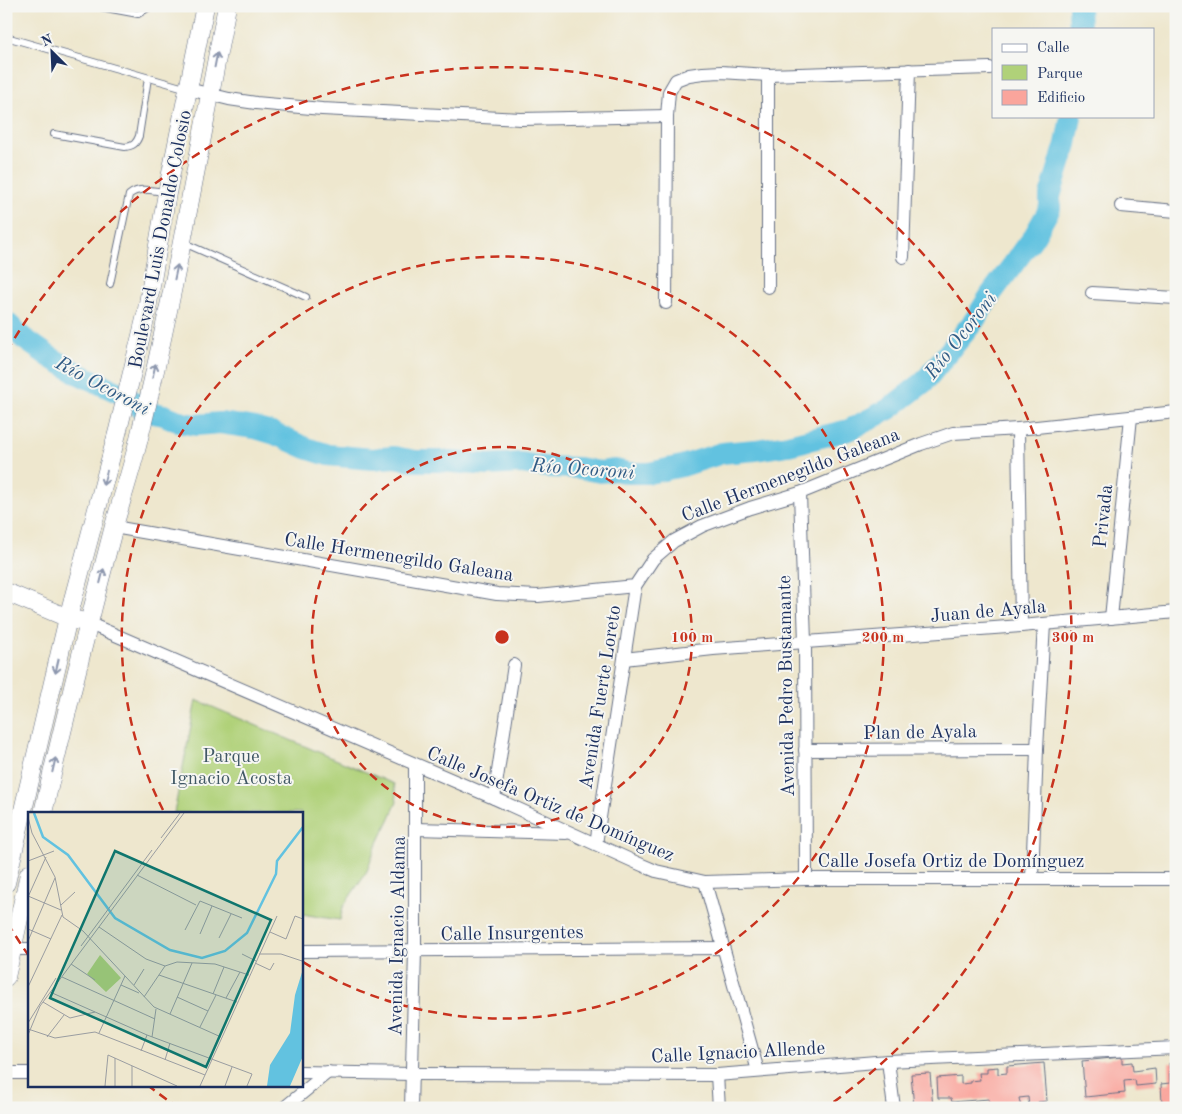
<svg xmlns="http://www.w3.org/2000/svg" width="1182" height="1114" font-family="'Old Standard TT',serif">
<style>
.green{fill:#b0d179;stroke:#66806c}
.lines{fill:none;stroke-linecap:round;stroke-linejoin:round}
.river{stroke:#62c2e0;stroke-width:22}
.building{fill:#faa59c}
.lane-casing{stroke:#656f85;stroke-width:8}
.street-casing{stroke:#656f85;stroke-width:14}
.secondary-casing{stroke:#656f85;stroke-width:19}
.lane{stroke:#fff;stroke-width:6}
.street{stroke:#fff;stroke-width:12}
.secondary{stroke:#fff;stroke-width:18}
.oneway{stroke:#8d97ae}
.ring{fill:none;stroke:#c8321e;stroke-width:2.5;stroke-dasharray:9 6}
.labels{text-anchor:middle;stroke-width:4;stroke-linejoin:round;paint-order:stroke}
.street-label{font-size:19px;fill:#1b2f5e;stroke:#f6f6f2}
.park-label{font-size:19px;fill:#405865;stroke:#f6f6f2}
.water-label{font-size:20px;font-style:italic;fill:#305b85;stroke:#f6f6f2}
.inset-river{fill:none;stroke:#62c2e0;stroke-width:2.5}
.inset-road{fill:none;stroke:#9a9da1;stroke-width:1}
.view{fill:#0f766e;fill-opacity:0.15;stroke:#0f766e;stroke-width:2.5}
.inset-edge{fill:none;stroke:#1b2f5e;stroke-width:2.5}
.centre{fill:#c8321e;stroke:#f6f6f2;stroke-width:2.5}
.ring-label{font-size:15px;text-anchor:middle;font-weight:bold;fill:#c8321e;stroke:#f6f6f2;stroke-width:4;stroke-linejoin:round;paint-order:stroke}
</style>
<rect width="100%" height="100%" fill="#f6f6f2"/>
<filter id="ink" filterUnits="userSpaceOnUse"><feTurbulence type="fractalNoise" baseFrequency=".02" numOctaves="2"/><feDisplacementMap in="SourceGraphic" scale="10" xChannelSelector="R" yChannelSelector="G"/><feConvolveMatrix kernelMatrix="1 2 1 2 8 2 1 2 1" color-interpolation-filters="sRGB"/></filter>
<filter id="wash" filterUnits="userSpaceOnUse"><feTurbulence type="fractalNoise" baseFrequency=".0096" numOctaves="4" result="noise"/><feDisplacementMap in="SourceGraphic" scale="20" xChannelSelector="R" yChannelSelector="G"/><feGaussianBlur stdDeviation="1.12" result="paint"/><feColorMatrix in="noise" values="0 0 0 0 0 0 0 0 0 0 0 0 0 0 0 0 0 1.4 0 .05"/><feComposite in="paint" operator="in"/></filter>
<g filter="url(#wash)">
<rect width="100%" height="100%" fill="#eee7ce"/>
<polygon class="green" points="196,700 394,784 397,802 389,820 375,849 367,871 343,907 340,920 301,914 301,813 174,813"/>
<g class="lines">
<g class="river">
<polyline points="1079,6 1080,29"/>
<polyline points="6,322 23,338 50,357 79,374 122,394 148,412 164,415 183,423 196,425 220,423 255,428 275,434 306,448 328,455 372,459 394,457 416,461 440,461 489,465 521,463 545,467 579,468 600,472 615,470 628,473 649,473 682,466 722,453 756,450 788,445 849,430 889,409 924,382 974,321 991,294 1033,238 1050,208 1050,196 1066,144 1071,116"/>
</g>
</g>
<g id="blocks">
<g class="building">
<polygon points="1122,1057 1122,1063 1132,1062 1133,1071 1155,1068 1156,1084 1136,1086 1135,1080 1124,1081 1125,1093 1085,1097 1082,1061"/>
<polygon points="1044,1063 1047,1101 1038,1102 1038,1108 1029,1108 1028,1097 1019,1098 1021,1108 990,1108 989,1099 952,1102 951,1098 938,1098 937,1078 961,1076 961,1084 971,1083 971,1081 980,1080 979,1073 987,1073 987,1068 998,1067 998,1074 1007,1073 1007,1066"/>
<polygon points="1169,1063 1176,1063 1176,1103 1162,1103 1161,1084 1170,1083"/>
<polygon points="930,1073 933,1108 914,1108 911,1074"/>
</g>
</g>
</g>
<g filter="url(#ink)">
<use href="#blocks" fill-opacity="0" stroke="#656f85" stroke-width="1"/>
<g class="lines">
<defs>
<g id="lane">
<polyline points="95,6 138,14 151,6"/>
<polyline points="6,37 188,89"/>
<path d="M54 134 125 147C133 146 136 144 139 136L148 78"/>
<polyline points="184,243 306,297"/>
<path d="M110 284 129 195C140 186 153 191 165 192"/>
</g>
<g id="street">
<polyline points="188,89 229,99 256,103 322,109 521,119 667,116"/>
<polyline points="1121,206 1176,211"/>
<polyline points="903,257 909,70"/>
<polyline points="768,287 768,75"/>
<polyline points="1092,293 1176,298"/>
<polyline points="666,303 667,116 669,92 676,80 689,75 703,73 721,72 768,75 990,68"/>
<polyline points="1018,429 1021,626"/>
<polyline points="800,493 805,642 806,879"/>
<polyline points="114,527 497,594 538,596 635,586 653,559 674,541 702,526 750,508 800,493 921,444 953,433 1018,429 1176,412"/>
<polyline points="1111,618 1131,417"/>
<polyline points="90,624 494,798 635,862 656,871 705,882 806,879 1176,879"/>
<polyline points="624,659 713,649 1021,626 1176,612"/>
<polyline points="805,750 1037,749"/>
<polyline points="494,798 514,665"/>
<polyline points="416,829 566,833"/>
<polyline points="596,844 635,586"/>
<polyline points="1032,878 1037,749 1044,624"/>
<polyline points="705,882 758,1071"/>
<polyline points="12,949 29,949"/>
<polyline points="301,951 723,948"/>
<polyline points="888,1061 894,1108"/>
<polyline points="301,1072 412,1074 717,1075 888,1061 1176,1048"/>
<polyline points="6,1073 29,1073"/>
<polyline points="717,1075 719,1108"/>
<polyline points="284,1108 328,1072"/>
<polyline points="411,1108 415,951 415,765"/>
</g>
<g id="secondary">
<polyline points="6,592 68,618 80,621"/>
<path d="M43 813C65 717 89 621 114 526 123 495 133 465 140 434 175 293 199 149 227 6"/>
<polyline points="6,883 68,618 118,430 146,315 167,193 205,6"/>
<polyline points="6,977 29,874"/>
</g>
</defs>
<use href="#lane" class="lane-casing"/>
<use href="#street" class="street-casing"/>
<use href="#secondary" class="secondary-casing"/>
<use href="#lane" class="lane"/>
<use href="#street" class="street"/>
<use href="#secondary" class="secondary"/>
</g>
<defs><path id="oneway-shaft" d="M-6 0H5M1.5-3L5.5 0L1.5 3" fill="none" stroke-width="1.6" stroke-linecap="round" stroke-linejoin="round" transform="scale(1.25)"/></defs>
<g class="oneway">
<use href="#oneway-shaft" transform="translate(216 60) rotate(-79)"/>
<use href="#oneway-shaft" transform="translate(176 272) rotate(-78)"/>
<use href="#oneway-shaft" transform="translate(154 371) rotate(-77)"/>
<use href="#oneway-shaft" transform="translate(105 478) rotate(105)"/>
<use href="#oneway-shaft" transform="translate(102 576) rotate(-76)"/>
<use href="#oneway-shaft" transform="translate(57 666) rotate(103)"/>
<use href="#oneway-shaft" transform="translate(54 765) rotate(-77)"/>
</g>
</g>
<g class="ring">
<circle cx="502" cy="637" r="190"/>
<path d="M163 810A381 381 0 1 1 303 962"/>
<path d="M179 1108A571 571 0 0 1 150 1087M29 956A571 571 0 0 1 7 922M7 351A571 571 0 1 1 825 1108"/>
</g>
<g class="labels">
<g class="street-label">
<text transform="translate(159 239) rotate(-79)" y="7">Boulevard Luis Donaldo Colosio</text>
<text transform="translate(790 474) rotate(-21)" y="7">Calle Hermenegildo Galeana</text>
<text transform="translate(1102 516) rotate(-84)" y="7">Privada</text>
<text transform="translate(399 556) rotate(9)" y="7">Calle Hermenegildo Galeana</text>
<text transform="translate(988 610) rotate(-5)" y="7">Juan de Ayala</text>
<text transform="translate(785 686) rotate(-91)" y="7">Avenida Pedro Bustamante</text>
<text transform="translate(599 697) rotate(-81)" y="7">Avenida Fuerte Loreto</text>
<text transform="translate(920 731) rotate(-1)" y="7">Plan de Ayala</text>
<text transform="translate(551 803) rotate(23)" y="7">Calle Josefa Ortiz de Domínguez</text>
<text x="951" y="867">Calle Josefa Ortiz de Domínguez</text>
<text transform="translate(512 932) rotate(-1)" y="7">Calle Insurgentes</text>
<text transform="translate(396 936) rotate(-89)" y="7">Avenida Ignacio Aldama</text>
<text transform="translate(738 1051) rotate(-3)" y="7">Calle Ignacio Allende</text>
</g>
<g class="park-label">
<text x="231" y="762">Parque<tspan x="231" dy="22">Ignacio Acosta</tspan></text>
</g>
<g class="water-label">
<text transform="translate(960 335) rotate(-52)" y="7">Río Ocoroni</text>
<text transform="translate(103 385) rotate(28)" y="7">Río Ocoroni</text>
<text transform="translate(583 468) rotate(4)" y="7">Río Ocoroni</text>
</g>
</g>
<g transform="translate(28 812)">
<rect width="275" height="275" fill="#eee7ce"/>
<path d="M72 143 93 166 78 180 59 162Z" fill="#b0d179"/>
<path d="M275 157V244L262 274H239L242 253 262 221 267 183Z" fill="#62c2e0"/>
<path class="inset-river" d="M6 1 15 25 40 43 87 106 142 138 174 146 197 139 219 121 248 62 249 49 275 15"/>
<path class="inset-road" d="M0 5 4 21 27 65 35 105 55 119 126 195 193 225M133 26 152 1M0 49 26 39M109 63 168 93M0 84 33 98M0 85 18 45M33 93 47 80M71 115 118 147 137 154 149 150 187 152 221 163M0 117 23 127M157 118 172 89 214 106M242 120 258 127 267 104 275 107M172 122 184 94M191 126 203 102M0 129 27 66M53 134 124 38M214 142 228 149M231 142H253L274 149 275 147M227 151 242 158 246 151M43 152 67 168M131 163 209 190M34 165 127 207M93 173 111 181M106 173 116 157M0 175 34 103M22 180 119 223 224 262 219 274M185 182 196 155M116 185 137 154M149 185 180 199M198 186 212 160M15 190 42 206 67 200M142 202 164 151M0 211 28 166M172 215 188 183M0 217 27 226 67 220 177 263M71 221 97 164M0 223 12 194 156 1M19 225 36 203M124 225 128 197M113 239 119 223M87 246V274M137 248 142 231M104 254V274M77 274 80 243 149 274M172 274 249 104M197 274 204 255"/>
<path class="view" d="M87 39 243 108 178 255 22 186Z"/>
<rect width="275" height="275" class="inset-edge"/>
</g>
<circle cx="502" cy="637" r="8" class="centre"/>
<g class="ring-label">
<text x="692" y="642">100 m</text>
<text x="883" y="642">200 m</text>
<text x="1073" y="642">300 m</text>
</g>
<rect width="1182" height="1114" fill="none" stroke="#f6f6f2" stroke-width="25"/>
<rect x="992" y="28" width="162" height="90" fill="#f6f6f2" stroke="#9ea6b7"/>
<rect x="1002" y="44" width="25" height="8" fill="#ffffff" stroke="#9ea6b7"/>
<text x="1037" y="52" font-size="15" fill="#1b2f5e">Calle</text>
<rect x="1002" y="65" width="25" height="15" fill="#b0d179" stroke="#9ea6b7"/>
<text x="1037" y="78" font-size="15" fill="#1b2f5e">Parque</text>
<rect x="1002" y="90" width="25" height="15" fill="#faa59c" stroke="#9ea6b7"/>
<text x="1037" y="102" font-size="15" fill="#1b2f5e">Edificio</text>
<g transform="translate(52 52) rotate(336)" stroke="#f6f6f2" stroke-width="4" paint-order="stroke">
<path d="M0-4L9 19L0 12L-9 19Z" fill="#1b2f5e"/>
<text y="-8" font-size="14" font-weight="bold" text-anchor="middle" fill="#1b2f5e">N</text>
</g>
</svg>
